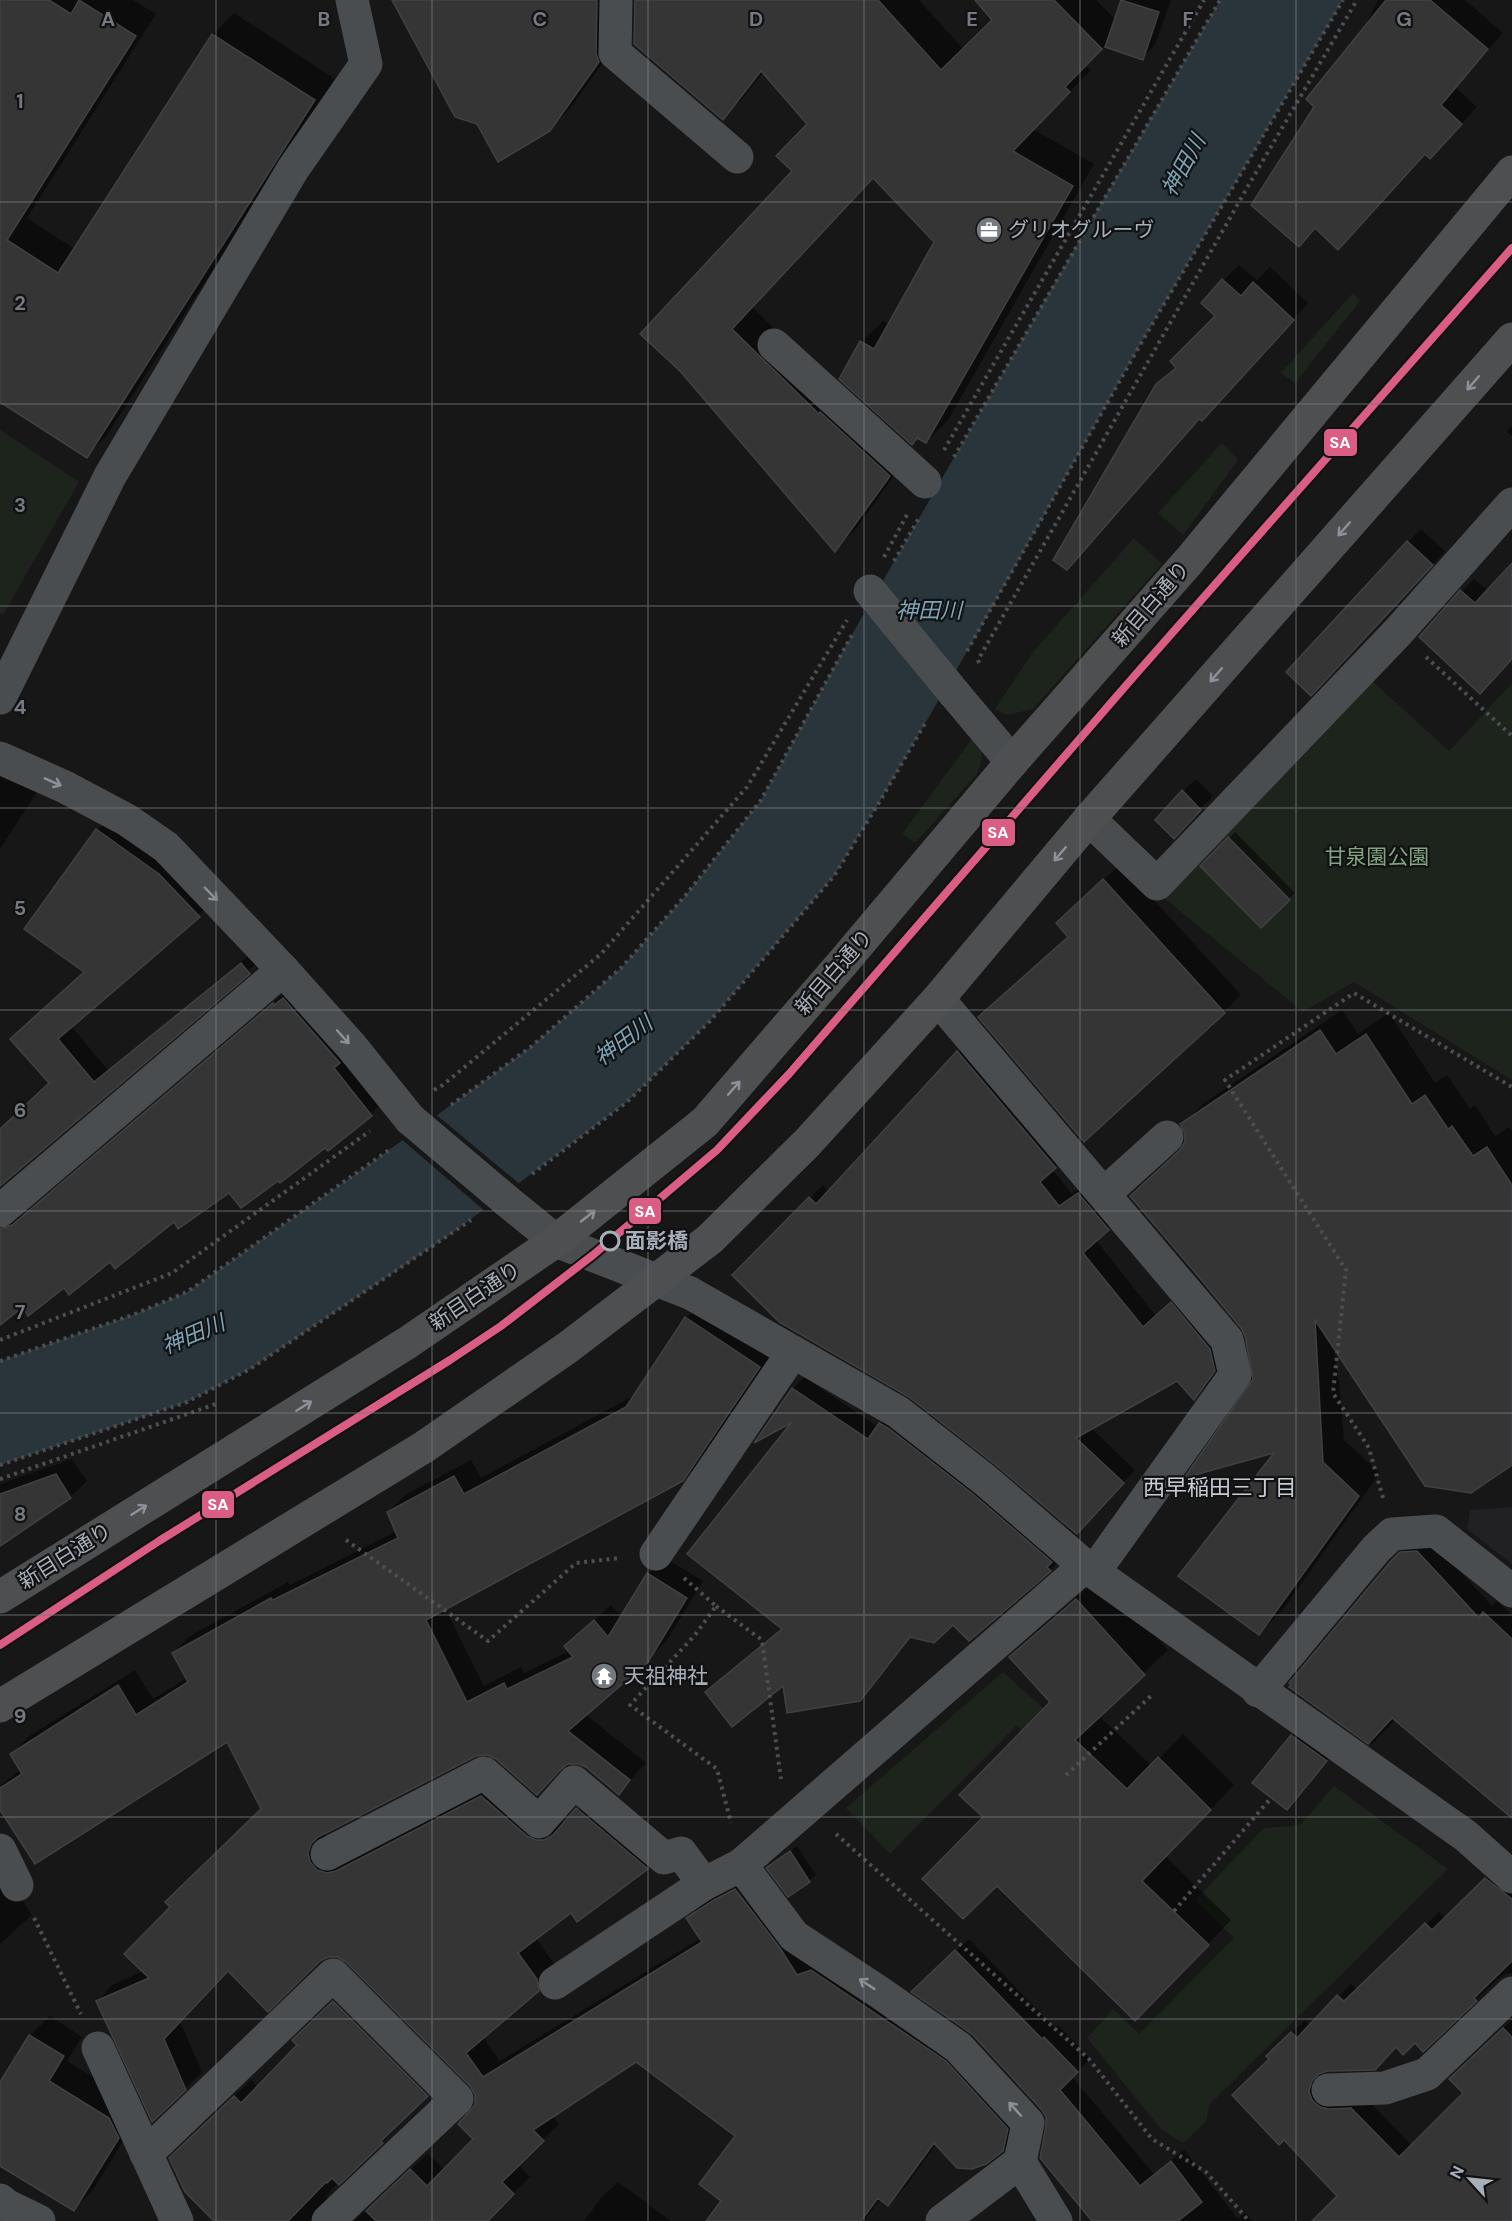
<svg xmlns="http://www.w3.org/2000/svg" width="1512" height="2221" font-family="'DM Sans','Noto Sans JP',sans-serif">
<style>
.built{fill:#212123}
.green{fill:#1c241c}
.water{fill:#29353a}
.pier{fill:#171717}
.shadow{fill:#0007}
.building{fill:#353536;stroke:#3f4143;stroke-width:1.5}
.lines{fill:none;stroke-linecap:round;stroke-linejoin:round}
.path{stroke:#4d4e51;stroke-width:4;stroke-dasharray:3 4.5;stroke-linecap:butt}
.minor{stroke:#4a4d50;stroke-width:33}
.major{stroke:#4d4f51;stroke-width:33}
.minor-bridge{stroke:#4a4d50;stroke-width:33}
.tram-1-casing{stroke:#111113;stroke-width:12}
.tram-1{stroke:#da5d83;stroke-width:8}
.oneway{stroke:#8c929a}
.oneway2{stroke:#8b929a}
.grid{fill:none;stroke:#757a80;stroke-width:1.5;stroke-opacity:0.55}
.stop-dot{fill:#111113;stroke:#a7afb9;stroke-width:3}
.labels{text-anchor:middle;stroke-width:4.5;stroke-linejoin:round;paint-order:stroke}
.poi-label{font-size:21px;fill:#a7afb9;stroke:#111113;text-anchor:start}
.street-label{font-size:21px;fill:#a7afb9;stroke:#111113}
.park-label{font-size:21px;fill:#81a57d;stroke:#111113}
.stop-label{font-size:21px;font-weight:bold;fill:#a7afb9;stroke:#111113;text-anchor:start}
.water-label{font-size:22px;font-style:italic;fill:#7ca4b6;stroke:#111113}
.neighbourhood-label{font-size:22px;fill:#c8cdd4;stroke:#111113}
.grid-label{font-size:20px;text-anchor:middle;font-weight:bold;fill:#757a80;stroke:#111113;stroke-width:4.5;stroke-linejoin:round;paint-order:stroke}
.line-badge{stroke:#111113;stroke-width:2}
.badge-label{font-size:16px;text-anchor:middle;font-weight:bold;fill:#fff}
</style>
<rect width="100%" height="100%" fill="#171717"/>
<polygon class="built" points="1512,1507 1512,1564 1467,1529 1470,1510"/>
<g class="green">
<polygon points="1353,293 1360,301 1295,383 1281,373"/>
<polygon points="0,430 79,482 3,615 0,613"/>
<polygon points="1222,443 1238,460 1183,535 1158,513"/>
<polygon points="1134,538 1162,564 1033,709 1007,715 995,709 1033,652"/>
<polygon points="1370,679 1449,751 1512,683 1512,1080 1354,982 1303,1012 1163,897"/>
<path d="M974 736C985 749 984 760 976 775L915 843 902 834Z"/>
<polygon points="1003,1672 1053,1717 1029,1734 1016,1726 890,1854 846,1808"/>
<polygon points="1334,1786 1448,1869 1209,2105 1206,2122 1183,2143 1161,2129 1087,2038 1113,2009 1139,2034 1234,1938 1195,1900 1264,1828 1300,1825"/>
</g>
<polygon class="water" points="1220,0 1343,0 1140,345 976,636 880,801 834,876 710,1021 627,1102 451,1234 250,1369 187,1402 0,1465 0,1361 135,1314 187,1292 367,1166 532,1046 622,967 685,896 761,800 846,645 1069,258"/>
<polygon class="pier" points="434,1113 521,1185 486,1212 400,1138"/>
<g class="shadow">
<polygon points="0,0 133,0 156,14 27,218 75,249 213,34 234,13 335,79 107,435 86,456 0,400"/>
<polygon points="394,0 618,0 620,39 571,107 549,130 478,122"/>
<polygon points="636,0 919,0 964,50 994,20 988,0 1096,0 1116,20 1123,0 1171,0 1155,45 1142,58 1105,45 1085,65 1091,70 1033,129 1094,164 948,420 926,442 861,342 883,321 889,324 936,242 874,177 752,307 841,393 910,453 856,529 835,550 681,370 794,171 809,124 764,71 744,97 722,118"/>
<polygon points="1378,0 1465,0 1503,33 1456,88 1477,107 1446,141 1316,228 1299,245 1364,29"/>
<polygon points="1239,265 1257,280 1270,267 1308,303 1218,404 1202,419 1200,418 1067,568 1157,385 1177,366 1217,316 1223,281"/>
<polygon points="1512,426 1512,436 1507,432"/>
<polygon points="1421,529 1445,551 1323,681 1408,542"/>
<polygon points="1512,565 1512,658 1421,637 1474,579 1488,591"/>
<polygon points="0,764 41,786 0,849"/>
<polygon points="1196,779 1213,796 1174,837 1183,791"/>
<polygon points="109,818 211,904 71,1026 108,1070 254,951 261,960 0,1184 0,1130 51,1083 12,1039 85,971 97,830"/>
<polygon points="1235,832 1295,893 1261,926 1202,866"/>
<polygon points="1121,864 1241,995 1224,1012 980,1017 1069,936 1074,906"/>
<polygon points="286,992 384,1102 329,1149 326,1146 230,1191 174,1219 110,1260 64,1286 24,1305 0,1323 0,1212 17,1217 26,1213"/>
<polygon points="1342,1010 1358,1034 1389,1013 1435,1083 1447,1075 1470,1109 1475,1105 1495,1136 1509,1127 1512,1131 1512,1463 1334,1345 1338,1380 1339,1379 1344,1440 1380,1473 1281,1612 1259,1633 1278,1451 1252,1387 1255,1371 1243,1327 1132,1196 1184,1147 1187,1133 1182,1124 1204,1103"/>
<polygon points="971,1039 1068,1154 1052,1169 1072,1194 1091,1181 1121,1216 1096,1240 1156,1316 1184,1291 1227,1357 1206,1386 1194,1398 1177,1379 1091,1428 1135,1470 1089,1520 998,1465 910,1396 734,1275 823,1185 829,1192"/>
<polygon points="703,1301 776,1349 699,1463 682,1480 445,1608 484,1686 521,1667 524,1673 570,1651 566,1646 611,1605 622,1617 648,1574 665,1558 703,1581 665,1643 585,1714 646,1763 619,1793 586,1766 578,1762 568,1763 563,1766 537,1793 497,1757 487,1753 476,1755 325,1832 326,1845 499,1780 553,1824 567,1821 594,1792 663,1851 647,1868 577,1920 571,1911 535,1937 553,1962 555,1973 483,2037 500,2061 701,1938 688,1919 705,1902 753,1873 796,1931 962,2045 1019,2133 1002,2150 937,2143 905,2187 888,2204 881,2198 864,2221 708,2221 723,2200 737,2136 636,2061 552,2116 559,2124 518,2164 530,2177 489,2218 492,2221 354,2221 428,2154 445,2170 476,2139 476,2093 471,2085 347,1961 339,1956 329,1955 229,1970 180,2021 202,2072 185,2089 97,2001 114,1984 144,1971 262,1809 228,1740 0,1807 0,1786 21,1769 12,1754 28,1737 135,1670 153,1699 187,1678 173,1653 190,1636 288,1582 290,1585 397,1531 388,1512 405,1495 471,1460 481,1478 635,1395 686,1318"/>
<polygon points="804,1377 878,1427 891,1413 1061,1559 1050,1570 953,1623 911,1636 859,1700 784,1683 707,1692 783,1628 797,1418 793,1389"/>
<polygon points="72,1459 87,1481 70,1497 0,1544 0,1484"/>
<polygon points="1430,1539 1492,1606 1497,1601 1512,1615 1512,1817 1395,1720 1372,1744 1291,1687 1391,1563 1414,1540"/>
<polygon points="1101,1576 1168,1650 1099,1716 1152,1766 1183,1734 1234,1785 1165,1856 1231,1920 1159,1995 985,1817 1052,1702 1011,1657 1035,1633"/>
<polygon points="1298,1730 1332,1754 1293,1802 1292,1736"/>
<polygon points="797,1846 816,1875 788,1895 768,1868"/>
<polygon points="0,1866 32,1915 0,1944"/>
<polygon points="1498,1866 1512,1879 1512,1973 1507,1973 1499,1978 1423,2049 1415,2041 1396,2045 1323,2071 1321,2078 1364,2096 1412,2146 1465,2093 1464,2066 1512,2020 1512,2221 1313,2221 1339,2196 1268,2056 1305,2020 1310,2026 1351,1984 1358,1990 1439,1912 1446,1919"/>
<polygon points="969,1939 1055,2028 1058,2025 1090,2059 1072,2077 1154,2174 1184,2150 1238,2219 1245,2213 1253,2221 1094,2221 1043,2109 926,1979"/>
<polygon points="350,1986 444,2079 397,2124 399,2125 382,2142 330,2191 327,2197 326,2207 337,2221 216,2221 188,2141 251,2080 258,2087 299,2045 311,2024"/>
<polygon points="50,2016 82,2037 67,2061 129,2099 137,2118 93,2190 74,2209 0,2164 0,2085 30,2036"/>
<polygon points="618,2182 671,2221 584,2221 601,2198"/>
</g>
<g class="building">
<polygon points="0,0 49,0 71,14 79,0 136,36 7,240 58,273 212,34 315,100 87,458 0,402"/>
<polygon points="392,0 597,0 596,53 599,62 550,131 498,162 477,124 455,117"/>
<polygon points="635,0 878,0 941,70 992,20 975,0 1054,0 1102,49 1065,87 1070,92 1013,151 1073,186 926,443 917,438 912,445 839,379 860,341 874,349 934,242 873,178 732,329 819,414 820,412 890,476 835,552 680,371 640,334 792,171 776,156 807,124 761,71 723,120 634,44"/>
<polygon points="1121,0 1159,12 1143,60 1105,47"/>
<polygon points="1386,0 1430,0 1488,49 1441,105 1462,124 1430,159 1425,154 1338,250 1315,228 1299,247 1251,205 1314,107 1306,99"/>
<polygon points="1222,279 1241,296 1253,282 1294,320 1202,421 1199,419 1067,570 1053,560 1156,384 1176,368 1170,361 1215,316 1201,303"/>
<polygon points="1407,541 1433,565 1311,696 1286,672"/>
<polygon points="1512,563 1512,659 1480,694 1419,637 1460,590 1475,603"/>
<polygon points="1182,790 1201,810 1174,839 1155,820"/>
<polygon points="96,829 159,874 200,917 58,1039 94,1082 241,963 250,974 0,1186 0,1129 49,1083 10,1039 84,972 24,929"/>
<polygon points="1228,837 1290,900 1261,928 1200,866"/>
<polygon points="1103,879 1225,1013 1084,1142 978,1017 1068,937 1056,923"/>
<polygon points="283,998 340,1063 334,1068 372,1116 328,1151 325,1148 280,1183 278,1181 241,1208 229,1193 178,1229 174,1222 115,1269 110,1262 69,1295 64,1288 28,1316 23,1307 0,1325 0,1229 12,1225 273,1003 274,1005"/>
<polygon points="1320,1030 1336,1054 1366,1034 1412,1104 1425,1095 1448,1129 1452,1126 1473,1156 1487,1147 1512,1185 1512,1465 1471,1493 1425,1486 1315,1320 1323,1462 1359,1496 1259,1635 1178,1576 1274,1453 1184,1478 1253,1379 1245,1336 1241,1328 1199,1277 1130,1196 1180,1150 1185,1142 1185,1134 1180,1124"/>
<polygon points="957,1051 1056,1168 1040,1182 1059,1206 1078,1193 1109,1230 1083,1253 1143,1327 1171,1302 1210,1349 1215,1371 1194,1400 1177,1381 1076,1438 1124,1483 1077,1534 997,1466 909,1397 779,1322 732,1275 809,1197 816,1204"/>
<polygon points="685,1317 760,1367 683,1481 426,1620 467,1702 504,1683 507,1689 573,1657 564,1646 594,1620 608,1637 647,1573 687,1598 648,1662 568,1731 630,1780 619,1795 586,1767 578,1764 568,1764 560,1770 537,1795 496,1759 487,1755 476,1756 318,1837 311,1844 308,1853 310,1862 317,1870 327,1873 336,1871 481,1796 527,1836 536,1840 544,1840 553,1835 576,1808 648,1869 577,1922 571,1913 518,1953 537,1979 539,1991 466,2053 483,2077 702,1942 686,1918 714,1900 735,1889 780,1948 797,1975 811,1970 946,2061 1008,2129 1003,2151 986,2164 972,2169 957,2168 934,2143 888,2206 878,2198 861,2221 706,2221 721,2201 699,2184 735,2136 636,2062 533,2130 544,2141 502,2182 514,2194 488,2221 376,2221 366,2211 410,2169 427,2186 473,2139 458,2124 475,2105 475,2095 470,2086 346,1962 337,1957 328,1957 320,1961 268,2012 228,1971 164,2039 186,2090 152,2122 96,2001 149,1978 124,1954 170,1907 165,1902 261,1809 227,1742 35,1864 0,1810 0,1788 22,1774 10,1754 118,1685 136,1715 188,1682 172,1653 271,1598 273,1600 398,1538 387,1512 454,1476 464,1494 626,1407"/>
<polygon points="792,1388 868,1439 879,1423 888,1428 973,1494 1052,1562 1047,1567 1051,1571 969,1641 953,1625 934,1643 910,1637 860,1701 787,1713 783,1686 732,1727 705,1692 782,1629 687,1554 791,1423 754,1443"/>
<polygon points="56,1474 71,1498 0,1546 0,1494"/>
<polygon points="1417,1551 1479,1618 1483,1612 1512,1639 1512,1818 1392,1718 1368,1744 1289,1687 1291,1684 1289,1683 1390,1562 1400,1552"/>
<polygon points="1076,1599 1145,1675 1075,1740 1127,1789 1158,1757 1211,1810 1142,1881 1209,1945 1135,2021 997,1886 963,1919 922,1879 983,1817 959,1795 1050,1702 1009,1657"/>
<polygon points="1291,1735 1327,1761 1287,1810 1252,1783"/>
<polygon points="790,1851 810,1882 788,1897 766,1868"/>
<polygon points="1485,1878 1512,1899 1512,1961 1474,1998 1477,2001 1423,2052 1415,2043 1403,2055 1396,2047 1375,2070 1327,2071 1319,2074 1312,2081 1309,2091 1312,2100 1320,2107 1329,2109 1351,2108 1399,2157 1463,2093 1449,2079 1503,2028 1512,2037 1512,2221 1312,2221 1337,2196 1284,2140 1279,2145 1232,2095 1269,2059 1266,2056 1291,2032 1297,2038 1337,1995 1344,2001 1425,1923 1432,1930"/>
<polygon points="955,1950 1042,2039 1044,2037 1078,2072 1060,2090 1140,2186 1171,2161 1202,2202 1178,2221 1092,2221 1040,2158 1046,2126 1046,2117 1042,2110 972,2034 911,1992"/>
<polygon points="333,2001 428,2096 381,2141 383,2143 339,2185 332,2178 327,2183 326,2182 288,2221 214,2221 185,2192 169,2158 234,2096 241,2103 297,2045 292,2040"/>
<polygon points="29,2035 64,2056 49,2081 109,2118 119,2138 74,2211 0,2166 0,2082"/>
</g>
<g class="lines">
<g class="path">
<polyline points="944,450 1204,0"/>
<polyline points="954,457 1220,0"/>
<polyline points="884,557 908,513"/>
<polyline points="894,561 919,518"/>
<polyline points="967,651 1140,345 1343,0"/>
<polyline points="1426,657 1512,736"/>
<polyline points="979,663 978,660 1251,181 1357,0"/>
<polyline points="434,1090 443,1085 601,954 747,787 847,620"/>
<polyline points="451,1105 532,1046 622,967 685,896 761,800 853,633"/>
<polyline points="532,1174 627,1102 710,1021 834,876 880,801 927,720"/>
<polyline points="0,1340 172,1273 370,1131"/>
<polyline points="0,1361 135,1314 187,1292 389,1150"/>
<polyline points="0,1465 187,1402 250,1369 471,1220"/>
<polyline points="0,1479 219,1403"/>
<polyline points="1383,1498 1369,1448 1333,1393 1346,1270 1225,1080 1354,993 1512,1087"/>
<polyline points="346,1540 488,1641 576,1563 620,1558"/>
<polyline points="684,1578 716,1606 695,1635 630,1705 717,1769 731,1823"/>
<polyline points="716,1606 762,1640 781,1779"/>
<polyline points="1066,1775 1152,1695"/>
<polyline points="836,1834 1089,2059 1152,2139 1206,2172 1249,2221"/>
<polyline points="1174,1911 1271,1798"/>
<polyline points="34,1918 81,2014"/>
</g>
<g class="minor">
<polyline points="616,0 615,53 737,157"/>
<polyline points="774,345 925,482"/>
<polyline points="954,693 1012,762"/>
<polyline points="0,698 110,476 293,169 366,64 352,0"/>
<polyline points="0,758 65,787 127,820 166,847 283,970 352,1047 410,1119"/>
<polyline points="1089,819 1157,884 1398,632 1512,504"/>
<polyline points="938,999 1227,1340 1235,1375 1094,1572"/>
<polyline points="1104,1194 1167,1137"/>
<polyline points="507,1201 556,1241 690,1293 898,1412 985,1480 1085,1566 1466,1836 1512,1877"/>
<polyline points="0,1211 283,970"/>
<polyline points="656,1554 793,1352"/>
<polyline points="1258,1691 1376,1549 1392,1534 1436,1531 1512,1591"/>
<polyline points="0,1850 17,1885"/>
<polyline points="327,1854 484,1773 539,1822 574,1782 664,1858 681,1853 704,1884"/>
<polyline points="741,1865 794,1936 879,1992 958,2047 1028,2123 1020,2162"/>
<polyline points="555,1983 704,1884 741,1865 1085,1566"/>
<polyline points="98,2048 177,2221"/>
<polyline points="1328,2090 1385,2088 1427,2074 1512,1993"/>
<polyline points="146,2154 333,1975 457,2099 328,2221"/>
<polyline points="0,2200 6,2205 39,2221"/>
<polyline points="942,2221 1020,2162 1056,2221"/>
</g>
<g class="major">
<polyline points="0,1597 407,1343 556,1241 705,1122 845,960 1012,762 1189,561 1512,172"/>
<polyline points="0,1706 424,1447 567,1348 710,1239 808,1142 938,999 1089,819 1512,339"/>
</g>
<g class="minor-bridge">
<polyline points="870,591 954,693"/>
<polyline points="410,1119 507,1201"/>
</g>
<defs>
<polyline id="tram-1" points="0,1645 159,1541 450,1360 501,1326 593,1255 717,1150 789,1074 1136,674 1512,248"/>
</defs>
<use href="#tram-1" class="tram-1-casing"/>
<use href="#tram-1" class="tram-1"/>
</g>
<defs><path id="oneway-shaft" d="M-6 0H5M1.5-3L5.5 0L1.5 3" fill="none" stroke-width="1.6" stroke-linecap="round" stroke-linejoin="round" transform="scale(1.5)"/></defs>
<g class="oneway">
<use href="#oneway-shaft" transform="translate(1473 383) rotate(131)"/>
<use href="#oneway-shaft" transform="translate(1344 529) rotate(131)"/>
<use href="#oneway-shaft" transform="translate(1216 675) rotate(131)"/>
<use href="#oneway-shaft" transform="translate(1060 854) rotate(130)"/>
<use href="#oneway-shaft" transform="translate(734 1088) rotate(-49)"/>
<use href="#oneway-shaft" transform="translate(588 1216) rotate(-38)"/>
<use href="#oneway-shaft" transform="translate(304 1406) rotate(-32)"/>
<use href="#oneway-shaft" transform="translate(139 1510) rotate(-32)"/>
</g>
<g class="oneway2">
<use href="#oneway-shaft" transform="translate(53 782) rotate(24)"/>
<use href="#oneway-shaft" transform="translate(211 894) rotate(46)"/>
<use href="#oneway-shaft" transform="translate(343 1037) rotate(48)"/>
<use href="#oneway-shaft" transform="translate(867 1984) rotate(-147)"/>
<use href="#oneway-shaft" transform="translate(1015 2109) rotate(-132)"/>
</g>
<path class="grid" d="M216 0V2221M432 0V2221M648 0V2221M864 0V2221M1080 0V2221M1296 0V2221M0 202H1512M0 404H1512M0 606H1512M0 808H1512M0 1010H1512M0 1211H1512M0 1413H1512M0 1615H1512M0 1817H1512M0 2019H1512"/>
<defs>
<symbol id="office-disc" viewBox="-11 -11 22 22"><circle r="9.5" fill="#757a80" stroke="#111113"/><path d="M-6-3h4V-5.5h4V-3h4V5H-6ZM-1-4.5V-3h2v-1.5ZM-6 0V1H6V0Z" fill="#fff"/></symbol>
<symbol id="temple-disc" viewBox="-11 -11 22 22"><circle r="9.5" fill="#757a80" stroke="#111113"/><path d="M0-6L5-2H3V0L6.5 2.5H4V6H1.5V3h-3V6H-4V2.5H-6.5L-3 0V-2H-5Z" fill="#fff"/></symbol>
</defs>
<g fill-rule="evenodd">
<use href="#office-disc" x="974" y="215" width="30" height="30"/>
<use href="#temple-disc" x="589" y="1661" width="30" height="30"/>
</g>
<circle class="stop-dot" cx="610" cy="1241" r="9"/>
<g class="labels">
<g class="poi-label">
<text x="1008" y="237">グリオグルーヴ</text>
<text x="624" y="1683">天祖神社</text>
</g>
<g class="street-label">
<text transform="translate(1151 604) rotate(-49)" y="7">新目白通り</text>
<text transform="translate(834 972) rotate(-49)" y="7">新目白通り</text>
<text transform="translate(475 1296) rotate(-34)" y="7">新目白通り</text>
<text transform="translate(65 1556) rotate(-32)" y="7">新目白通り</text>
</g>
<g class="park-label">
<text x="1377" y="864">甘泉園公園</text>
</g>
<g class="stop-label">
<text x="625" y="1248">面影橋</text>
</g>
<g class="water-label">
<text transform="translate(1183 165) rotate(-61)" y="8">神田川</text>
<text x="929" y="618">神田川</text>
<text transform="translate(623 1040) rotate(-37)" y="8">神田川</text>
<text transform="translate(193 1334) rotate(-23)" y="8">神田川</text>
</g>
<g class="neighbourhood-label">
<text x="1220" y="1495">西早稲田三丁目</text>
</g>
</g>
<g class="grid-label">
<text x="108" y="26">A</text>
<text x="324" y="26">B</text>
<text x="540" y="26">C</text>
<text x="756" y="26">D</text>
<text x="972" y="26">E</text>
<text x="1188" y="26">F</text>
<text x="1404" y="26">G</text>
<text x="20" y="108">1</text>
<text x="20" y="310">2</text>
<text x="20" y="512">3</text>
<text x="20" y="714">4</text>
<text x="20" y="915">5</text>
<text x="20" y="1117">6</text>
<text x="20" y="1319">7</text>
<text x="20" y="1521">8</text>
<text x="20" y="1723">9</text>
</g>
<g class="line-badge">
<rect x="1323" y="428" width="35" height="29" rx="6" fill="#da5d83"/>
<rect x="981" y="818" width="35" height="29" rx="6" fill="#da5d83"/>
<rect x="628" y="1197" width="34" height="28" rx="6" fill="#da5d83"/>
<rect x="201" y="1490" width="34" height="29" rx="6" fill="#da5d83"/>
</g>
<g class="badge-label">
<text x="1340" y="448">SA</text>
<text x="998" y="838">SA</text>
<text x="645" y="1217">SA</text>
<text x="218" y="1510">SA</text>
</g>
<g transform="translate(1470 2179) rotate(297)" stroke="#111113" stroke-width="4.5" paint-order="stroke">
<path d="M0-4.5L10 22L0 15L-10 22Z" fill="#a7afb9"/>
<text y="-9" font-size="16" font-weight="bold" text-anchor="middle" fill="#a7afb9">N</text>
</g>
</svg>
